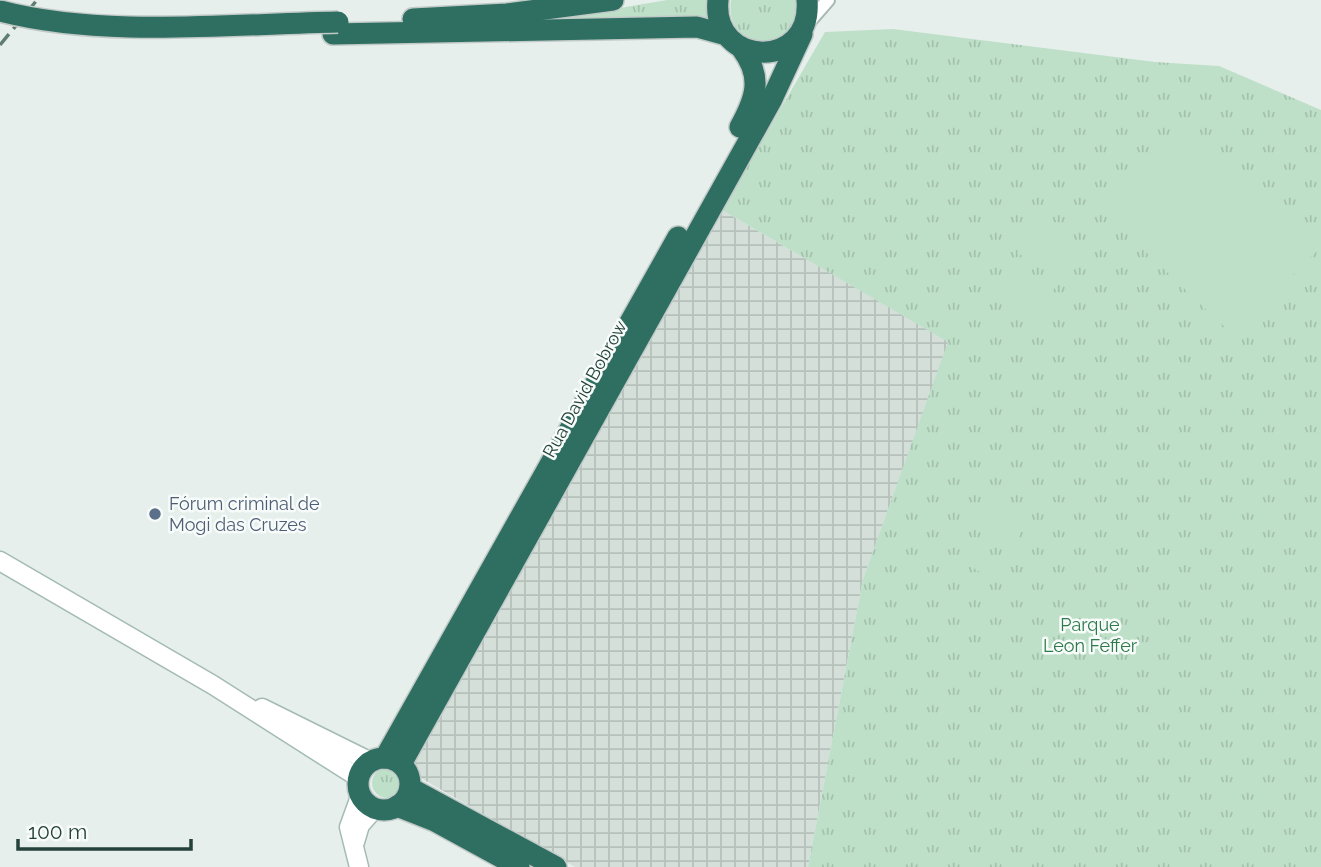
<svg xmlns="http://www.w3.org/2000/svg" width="1321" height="867" font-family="Raleway,sans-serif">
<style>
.industrial{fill:url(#industrial-grid)}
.grass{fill:url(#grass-tufts)}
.garden{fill:#bfe0c8}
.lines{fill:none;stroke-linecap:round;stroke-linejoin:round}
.street-casing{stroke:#a8b8b2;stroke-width:16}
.secondary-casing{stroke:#a4bbb3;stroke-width:21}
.highway-casing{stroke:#c2cac8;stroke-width:24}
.street{stroke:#fff;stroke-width:12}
.secondary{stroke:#fff;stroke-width:18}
.highway{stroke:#2f6f62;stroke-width:21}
.rail{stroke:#5f7d75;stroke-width:3.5;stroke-dasharray:14 7;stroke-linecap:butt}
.highway-bridge-casing{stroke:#c2cac8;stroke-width:24;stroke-linecap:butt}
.highway-bridge{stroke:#2f6f62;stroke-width:21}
.service-dot{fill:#5c6f8a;stroke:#f7fbf9;stroke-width:2.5}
.labels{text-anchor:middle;stroke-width:5;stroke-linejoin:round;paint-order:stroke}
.street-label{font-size:18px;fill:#24423a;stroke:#f7fbf9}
.service-label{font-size:18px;fill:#4e5e75;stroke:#f7fbf9;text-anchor:start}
.park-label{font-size:18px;fill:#2d7a4b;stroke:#f7fbf9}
</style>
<defs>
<pattern id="industrial-grid" width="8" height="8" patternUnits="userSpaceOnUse" patternTransform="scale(1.75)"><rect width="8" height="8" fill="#d4dfda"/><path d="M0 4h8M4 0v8" fill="none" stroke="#b6c1bc"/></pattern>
<pattern id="grass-tufts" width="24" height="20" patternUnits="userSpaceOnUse" patternTransform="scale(1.75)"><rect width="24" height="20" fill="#bfe0c8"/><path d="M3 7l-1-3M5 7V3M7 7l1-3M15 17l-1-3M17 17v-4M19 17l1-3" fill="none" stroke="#a4c1ad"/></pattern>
</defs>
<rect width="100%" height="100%" fill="#e6efeb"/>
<polygon class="industrial" points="722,210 949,342 863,579 808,867 575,867 419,777 413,770 411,761"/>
<g class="grass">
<polygon points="667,0 715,0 716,23 514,26"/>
<path d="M731 0H798C806 55 723 58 731 0Z"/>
<polygon points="893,29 1155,62 1219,66 1321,110 1321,867 808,867 863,579 948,342 722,210 825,32"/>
<circle cx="387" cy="783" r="15"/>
</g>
<g class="garden">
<polygon points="1189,124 1316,252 1233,335 1101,209"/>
<polygon points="1034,224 1075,249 1061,275 1017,253"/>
<polygon points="1012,264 1055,287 1039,315 998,291"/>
<polygon points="984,503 1024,527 1009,551 970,526"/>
<polygon points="976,549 1002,565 993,580 967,564"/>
</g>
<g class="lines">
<defs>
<polyline id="street" points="807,24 828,0"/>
<g id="secondary">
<polyline points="0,561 213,685 359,778"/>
<polyline points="262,708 371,762"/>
<polyline points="355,842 360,825 375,808"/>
<polyline points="359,867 349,827 361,794"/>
</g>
<g id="highway">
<path d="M718 0C711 68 813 71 807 0"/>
<polyline points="413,19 507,14 613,0"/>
<polyline points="333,34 697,27 726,35"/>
<path d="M740 127C756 98 763 77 742 49"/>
<polyline points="385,758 678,237"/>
<circle cx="384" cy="784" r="26"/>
<polyline points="401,764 771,101 802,34"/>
<polyline points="410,788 556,867"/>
<polyline points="397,806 435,821 519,867"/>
</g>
</defs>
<use href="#street" class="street-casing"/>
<use href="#secondary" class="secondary-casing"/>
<use href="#highway" class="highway-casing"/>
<use href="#street" class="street"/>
<use href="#secondary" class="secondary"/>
<use href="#highway" class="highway"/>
<polyline class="rail" points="0,45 37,0"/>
<defs>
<path id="highway-bridge" d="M0 11C103 38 231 24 338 22"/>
</defs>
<use href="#highway-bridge" class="highway-bridge-casing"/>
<use href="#highway-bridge" class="highway-bridge"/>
</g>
<circle class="service-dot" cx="155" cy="514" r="7"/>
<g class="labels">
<g class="street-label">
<text transform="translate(585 389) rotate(-61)" y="6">Rua David Bobrow</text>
</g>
<g class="service-label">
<text x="169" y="510">Fórum criminal de<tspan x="169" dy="21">Mogi das Cruzes</tspan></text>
</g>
<g class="park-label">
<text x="1090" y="631">Parque<tspan x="1090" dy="21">Leon Feffer</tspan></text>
</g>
</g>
<path d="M18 839v10h173v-10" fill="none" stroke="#24423a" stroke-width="3.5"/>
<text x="28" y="839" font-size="21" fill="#24423a" stroke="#f7fbf9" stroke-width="5" paint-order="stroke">100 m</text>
</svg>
